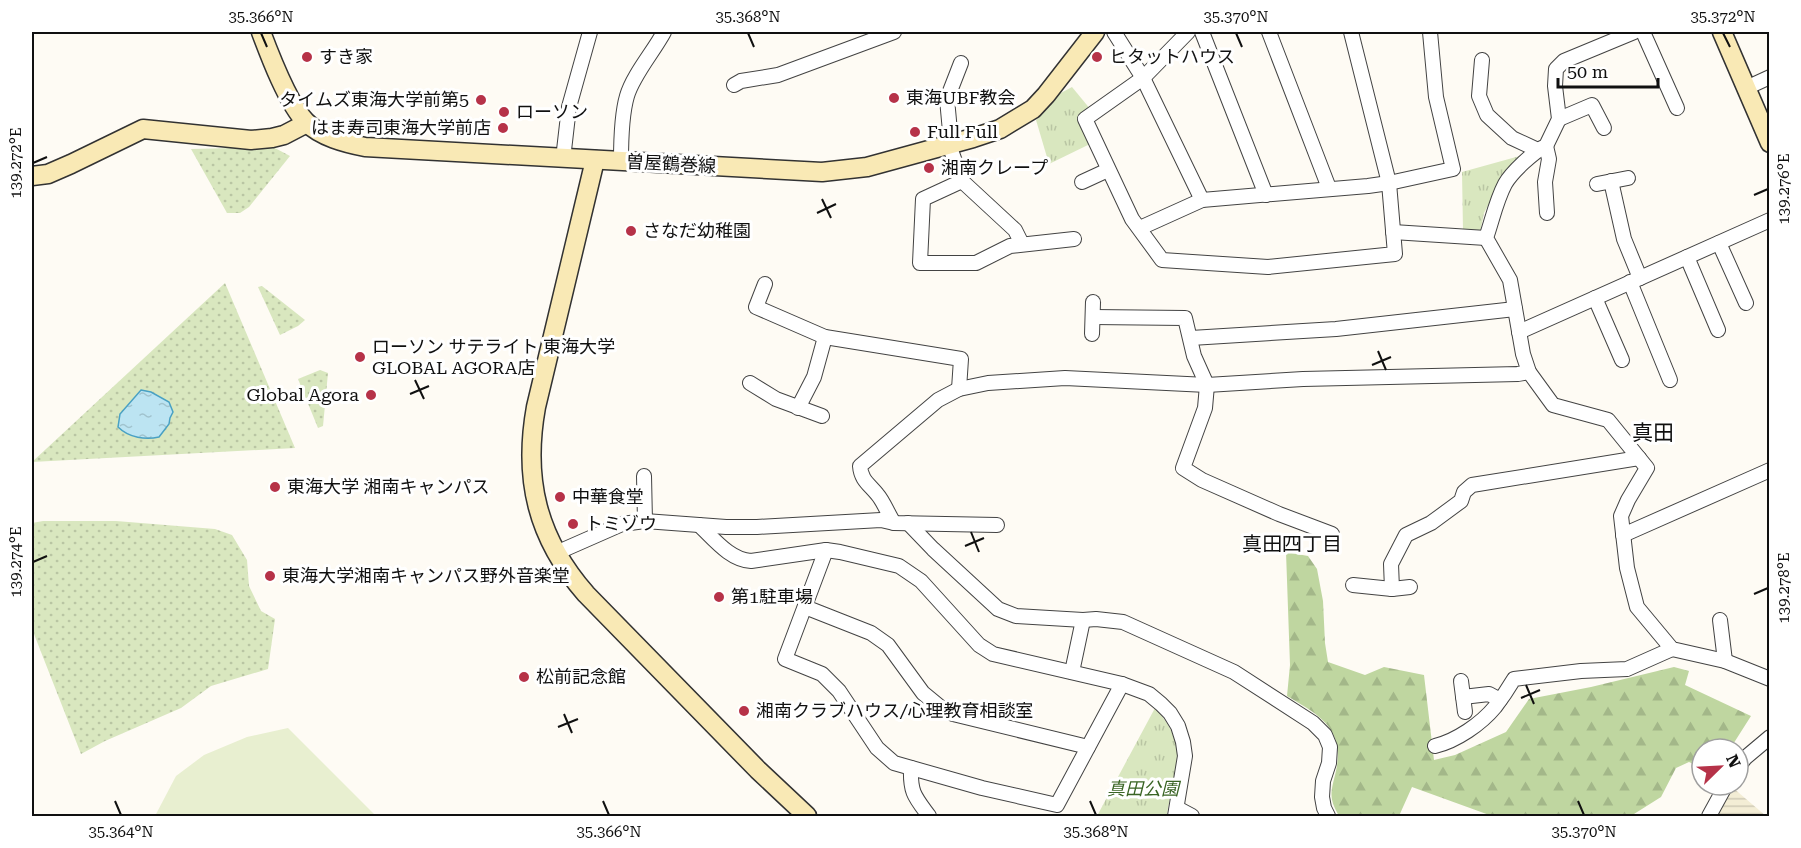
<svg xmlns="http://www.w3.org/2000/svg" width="1801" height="848" font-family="'Roboto Serif','Noto Sans JP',serif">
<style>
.farmland{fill:url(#farmland-rules)}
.grass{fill:url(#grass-dots)}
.forest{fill:url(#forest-firs)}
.park{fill:url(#park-tufts)}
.pitch{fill:#e8efd0}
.water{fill:url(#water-ripples);stroke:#49a1c3;stroke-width:1.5}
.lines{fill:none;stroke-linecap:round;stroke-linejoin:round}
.street-casing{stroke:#434343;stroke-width:16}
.secondary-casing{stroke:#323232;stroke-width:21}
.street{stroke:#fff;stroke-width:14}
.secondary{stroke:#f9e9b5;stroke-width:18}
.ticks{fill:none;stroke:#101010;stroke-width:2}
.poi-dot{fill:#b63248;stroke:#fff;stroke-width:2}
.labels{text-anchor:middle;stroke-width:6;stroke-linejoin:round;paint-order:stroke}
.poi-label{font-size:18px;fill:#101010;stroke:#fff;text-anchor:start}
.street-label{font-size:18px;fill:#101010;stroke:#fff}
.park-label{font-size:18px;font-style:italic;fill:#396424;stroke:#fff}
.neighbourhood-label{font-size:20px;fill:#101010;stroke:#fff}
.quarter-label{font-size:21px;fill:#101010;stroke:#fff}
.neatline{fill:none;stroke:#101010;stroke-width:2}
.ticks-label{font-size:15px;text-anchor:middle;fill:#101010}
</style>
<defs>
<pattern id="farmland-rules" width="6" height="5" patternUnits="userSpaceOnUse" patternTransform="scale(1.5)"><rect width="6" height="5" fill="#f3edd5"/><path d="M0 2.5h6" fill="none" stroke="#cfcab6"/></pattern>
<pattern id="grass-dots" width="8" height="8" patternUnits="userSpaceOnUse" patternTransform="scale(1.5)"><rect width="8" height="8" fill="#d9e7bf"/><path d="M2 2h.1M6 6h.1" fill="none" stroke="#b9c5a3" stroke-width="1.8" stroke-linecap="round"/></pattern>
<pattern id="forest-firs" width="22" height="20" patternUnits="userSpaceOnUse" patternTransform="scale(1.5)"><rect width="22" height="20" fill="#bfd6a0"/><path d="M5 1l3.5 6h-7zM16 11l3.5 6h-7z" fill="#a3b789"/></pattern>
<pattern id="park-tufts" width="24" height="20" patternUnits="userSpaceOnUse" patternTransform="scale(1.5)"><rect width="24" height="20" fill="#d9e7bf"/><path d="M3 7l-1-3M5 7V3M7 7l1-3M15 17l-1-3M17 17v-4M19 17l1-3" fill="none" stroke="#b9c5a3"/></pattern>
<pattern id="water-ripples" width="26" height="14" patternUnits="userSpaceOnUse" patternTransform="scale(1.5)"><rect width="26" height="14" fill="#bce4f2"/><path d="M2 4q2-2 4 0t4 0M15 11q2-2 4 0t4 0" fill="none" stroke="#a1c3ce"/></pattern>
</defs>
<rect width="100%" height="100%" fill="#fefbf4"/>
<polygon class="farmland" points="1732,787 1766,816 1715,816"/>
<g class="grass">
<polygon points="273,147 290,156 249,207 240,213 227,213 191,149"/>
<polygon points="225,283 295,448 32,462"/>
<polygon points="262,286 305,320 298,326 280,335 258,287"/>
<polygon points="320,370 328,373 323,426 318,428 298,379"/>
<polygon points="43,521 116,521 215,529 232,535 247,560 249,586 261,611 275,619 268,669 211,686 181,708 105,741 81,754 32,629 32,523"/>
</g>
<path class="forest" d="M1286 552 1308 556 1317 569 1323 601 1325 643 1328 662 1365 675 1384 667 1424 675 1434 760 1455 755 1506 732 1529 699 1591 687 1674 667 1689 671 1685 685 1751 716 1730 749H1702V768L1689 762 1676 768 1661 797 1634 814 1633 816H1492L1412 787 1399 816H1339C1328 797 1331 792 1336 771 1345 728 1319 715 1287 696L1290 665Z"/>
<g class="park">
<polygon points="1072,87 1091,110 1090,144 1049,164 1036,120 1059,94"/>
<polygon points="1527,154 1502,179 1484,213 1480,232 1463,231 1462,172"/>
<path d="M1155 708C1166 720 1178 737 1177 754 1177 774 1170 795 1167 814L1165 816H1097Z"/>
</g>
<polygon class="pitch" points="288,728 376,816 155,816 176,776 204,755 247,737"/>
<path class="water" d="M141 390 151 392 169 402 173 412 170 418 169 424 159 437C146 440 129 438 118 427L120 414Z"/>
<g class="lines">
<defs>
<g id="street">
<polyline points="1114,32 1143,78 1202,200"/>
<polyline points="1188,32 1143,78 1085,119 1132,219 1162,260 1268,267 1395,254 1389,183 1351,32"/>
<polyline points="1202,32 1266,195"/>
<polyline points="1269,32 1329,188"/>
<path d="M1634 32 1564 61 1556 69 1555 86 1559 119 1546 146C1534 151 1511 173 1505 184 1496 201 1492 221 1486 238L1510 280 1523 354 1529 372 1553 405 1608 420 1647 468 1628 500 1621 516 1627 568 1637 607 1672 649 1725 661 1770 679"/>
<polyline points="1643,32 1677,108"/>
<polyline points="1482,60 1479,96 1487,115 1512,138 1538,150"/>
<polyline points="961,63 947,99 952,153 962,181 1015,230 1022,244"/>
<polyline points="734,85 741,81 778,75 894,32"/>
<polyline points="1746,88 1770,77"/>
<polyline points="1559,119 1592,105 1604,128"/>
<polyline points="1546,146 1549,159 1545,182 1547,213"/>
<polyline points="563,159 569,107 590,32"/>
<path d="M621 161C621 143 622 113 627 96 633 75 654 51 664 32"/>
<polyline points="962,181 923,199 920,263 976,263 1010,246 1074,239"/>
<polyline points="1611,181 1624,239 1640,278"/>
<polyline points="1082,182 1108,170"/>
<polyline points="1597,184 1628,178"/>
<polyline points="1140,228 1202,200 1368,186 1389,183 1453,169 1436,97 1430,32"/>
<polyline points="1393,232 1486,238"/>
<polyline points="1719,243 1746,303"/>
<polyline points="1687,257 1718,330"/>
<polyline points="1630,282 1670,380"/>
<polyline points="765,284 756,307 825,337 961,359 959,389"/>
<polyline points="1595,298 1622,360"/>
<polyline points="1093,317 1185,318 1194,356 1207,385 1205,408 1183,468 1202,480 1279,514 1332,534"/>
<polyline points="1519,332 1770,220"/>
<polyline points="1092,334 1093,302"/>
<polyline points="1191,338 1336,329 1515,309"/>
<polyline points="750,383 776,399 822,416"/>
<polyline points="798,408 814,377 825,337"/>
<polyline points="644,476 645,521"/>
<path d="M894 523C888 514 884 502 877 494 869 484 861 480 860 466L938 400 959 389 988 383 1065 378 1207 385 1303 379 1518 374 1529 372"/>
<polyline points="908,523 933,549 998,609 1016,616 1083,620 1096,619 1123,622 1234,672 1313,723 1325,735 1330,747 1329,763 1323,781 1322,797 1324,808 1328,816"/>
<path d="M699 525C714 539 730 560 751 561L826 550 840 552 899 566 921 581 979 645 993 654 1122 684 1149 694 1161 704 1170 713 1178 726 1183 742 1185 756 1175 816"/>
<polyline points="1623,535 1770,470"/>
<polyline points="826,550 785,659 822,674 839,691 877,748 894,763 982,788 1057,805 1122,684"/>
<polyline points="556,553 622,524 645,521 726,527 757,527 881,520 894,523 997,525"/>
<polyline points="1353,585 1392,589 1410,587"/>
<polyline points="1392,589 1391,564 1406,535 1431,523 1461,501 1464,492 1472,485 1639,458"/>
<polyline points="805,607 871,633 888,645 923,693 940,707 953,714 1088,747"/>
<polyline points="1720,620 1725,661"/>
<polyline points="1072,672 1083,620"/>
<polyline points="1461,681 1465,712"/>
<polyline points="1463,697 1489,694 1500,700"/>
<path d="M1435 746C1456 741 1481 724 1495 707 1502 698 1508 689 1514 679L1581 671 1627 669 1672 649"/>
<polyline points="1738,767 1745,758 1770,737"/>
<path d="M911 768C910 793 915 797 929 816"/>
<polyline points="1177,808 1192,816"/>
<polyline points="1709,816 1726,785"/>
</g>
<g id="secondary">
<path d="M261 32C270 56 288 104 306 122 321 137 345 143 365 147L822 172 867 167 973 138 1000 129 1033 109 1046 95 1095 32"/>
<polyline points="1722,32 1770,143"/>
<path d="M595 160 536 407C523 479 537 538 586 594L758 770 807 816"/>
<polyline points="32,176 48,174 71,164 143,129 251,140 272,138 284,135 307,123"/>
</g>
</defs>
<use href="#street" class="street-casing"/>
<use href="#secondary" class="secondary-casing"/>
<use href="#street" class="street"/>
<use href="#secondary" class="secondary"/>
</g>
<path class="ticks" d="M261 33 267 47M748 33 754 47M1236 33 1242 47M1723 33 1730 47M33 163 47 157M1754 195 1768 189M822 199 831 218M817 213 836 204M1378 351 1386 370M1372 365 1391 357M415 380 424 399M410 394 429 386M971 532 979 552M965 546 984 538M33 562 47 556M1754 594 1768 588M1526 685 1534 704M1521 698 1540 690M564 714 572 733M558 727 578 719M115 801 121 815M603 801 609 815M1090 801 1096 815M1578 801 1584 815"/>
<g class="poi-dot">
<circle cx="307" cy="57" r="6"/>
<circle cx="1097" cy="57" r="6"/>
<circle cx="894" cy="98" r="6"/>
<circle cx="481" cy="100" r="6"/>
<circle cx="504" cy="112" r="6"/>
<circle cx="503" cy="128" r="6"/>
<circle cx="915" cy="132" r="6"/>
<circle cx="929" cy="168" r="6"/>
<circle cx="631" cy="231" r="6"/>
<circle cx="360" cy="357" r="6"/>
<circle cx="371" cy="395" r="6"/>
<circle cx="275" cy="487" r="6"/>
<circle cx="560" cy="497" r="6"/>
<circle cx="573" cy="524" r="6"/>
<circle cx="270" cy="576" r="6"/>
<circle cx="719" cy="597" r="6"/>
<circle cx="524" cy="677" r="6"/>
<circle cx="744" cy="711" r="6"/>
</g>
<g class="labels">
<g class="poi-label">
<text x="319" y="63">すき家</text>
<text x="1109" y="63">ヒタットハウス</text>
<text x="906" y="104">東海UBF教会</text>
<text x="469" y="106" text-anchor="end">タイムズ東海大学前第5</text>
<text x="516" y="118">ローソン</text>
<text x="491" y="134" text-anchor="end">はま寿司東海大学前店</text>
<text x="927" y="138">Full Full</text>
<text x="941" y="174">湘南クレープ</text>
<text x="643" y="237">さなだ幼稚園</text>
<text x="372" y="353">ローソン サテライト 東海大学<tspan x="372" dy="21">GLOBAL AGORA店</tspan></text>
<text x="359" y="401" text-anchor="end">Global Agora</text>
<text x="287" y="493">東海大学 湘南キャンパス</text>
<text x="572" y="503">中華食堂</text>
<text x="585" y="530">トミゾウ</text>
<text x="282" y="582">東海大学湘南キャンパス野外音楽堂</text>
<text x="731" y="603">第1駐車場</text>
<text x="536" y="683">松前記念館</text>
<text x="756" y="717">湘南クラブハウス/心理教育相談室</text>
</g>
<g class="street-label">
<text transform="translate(671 164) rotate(3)" y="6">曽屋鶴巻線</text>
</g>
<g class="park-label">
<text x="1143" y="795">真田公園</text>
</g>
<g class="neighbourhood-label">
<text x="1292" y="551">真田四丁目</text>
</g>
<g class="quarter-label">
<text x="1653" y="440">真田</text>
</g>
</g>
<rect width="1801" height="848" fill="none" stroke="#ffffff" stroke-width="66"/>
<g transform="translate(1720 767) rotate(66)"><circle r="28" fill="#ffffff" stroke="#9f9f9f" stroke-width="1.5"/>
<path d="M0-4.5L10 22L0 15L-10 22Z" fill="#b63248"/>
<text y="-9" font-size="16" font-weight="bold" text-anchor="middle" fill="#101010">N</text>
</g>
<path d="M1558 78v9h100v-9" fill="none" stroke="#101010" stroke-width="3"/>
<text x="1567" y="78" font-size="18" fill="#101010" stroke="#ffffff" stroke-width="4.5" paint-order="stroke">50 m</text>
<rect x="33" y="33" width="1735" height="782" class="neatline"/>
<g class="ticks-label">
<text x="261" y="22">35.366°N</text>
<text x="748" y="22">35.368°N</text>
<text x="1236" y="22">35.370°N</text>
<text x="1723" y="22">35.372°N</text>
<text transform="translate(16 163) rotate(-90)" y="5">139.272°E</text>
<text transform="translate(1784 189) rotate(-90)" y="5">139.276°E</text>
<text transform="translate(16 562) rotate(-90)" y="5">139.274°E</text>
<text transform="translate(1784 588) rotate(-90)" y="5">139.278°E</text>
<text x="121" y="837">35.364°N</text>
<text x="609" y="837">35.366°N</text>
<text x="1096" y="837">35.368°N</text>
<text x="1584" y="837">35.370°N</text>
</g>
</svg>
